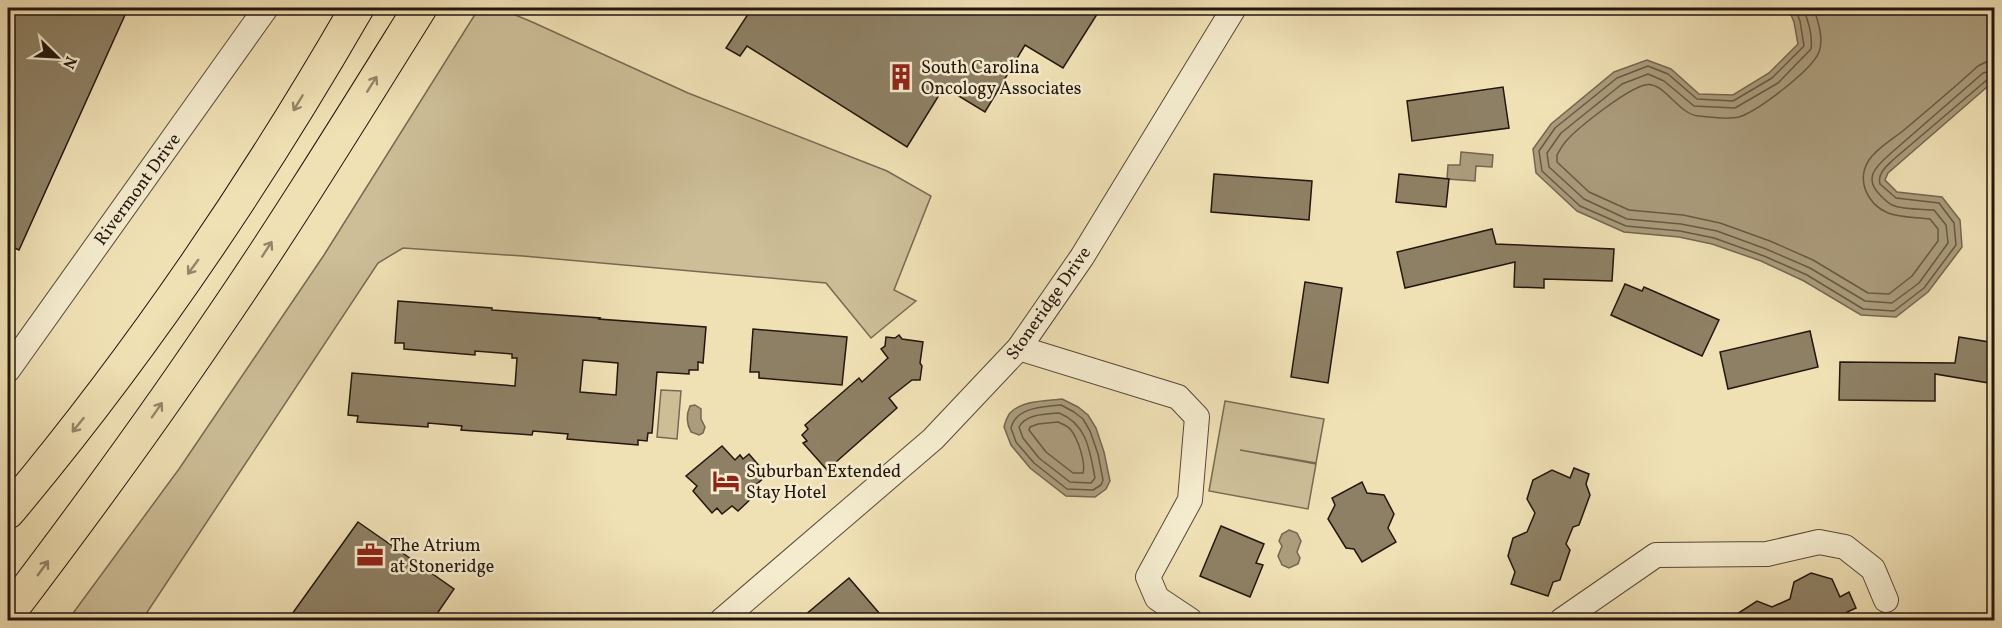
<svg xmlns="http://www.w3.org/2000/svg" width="2002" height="628" font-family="Vollkorn,serif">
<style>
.green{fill:#cdbe98;stroke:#786a52;stroke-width:1.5}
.water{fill:#ab9c7c;stroke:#756650;stroke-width:1.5}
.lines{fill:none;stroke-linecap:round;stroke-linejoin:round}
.shore{stroke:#685944;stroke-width:1.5}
.building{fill:#8e8064;stroke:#24160d;stroke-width:1.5;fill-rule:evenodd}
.minor-casing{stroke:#574937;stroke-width:26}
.highway-casing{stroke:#24160d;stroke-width:35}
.minor{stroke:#f5eccf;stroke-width:24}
.highway{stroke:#f0e1b5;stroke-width:33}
.oneway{stroke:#948669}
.labels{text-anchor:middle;stroke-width:5;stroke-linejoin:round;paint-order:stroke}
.poi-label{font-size:18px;fill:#24160d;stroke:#f5eccf;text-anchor:start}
.street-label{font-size:18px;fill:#24160d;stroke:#f5eccf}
</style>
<rect width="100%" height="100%" fill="#f0e1b5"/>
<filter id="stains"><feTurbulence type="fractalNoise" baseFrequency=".00333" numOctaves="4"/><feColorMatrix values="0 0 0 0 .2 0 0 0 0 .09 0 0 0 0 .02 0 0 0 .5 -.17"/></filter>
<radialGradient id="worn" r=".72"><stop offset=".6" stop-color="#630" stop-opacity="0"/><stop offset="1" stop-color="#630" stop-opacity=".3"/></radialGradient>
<g class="green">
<polygon points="479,8 498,8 530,21 688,93 887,171 931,196 894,290 916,301 871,338 826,283 523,256 403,248 378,263 142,620 68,620 179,469 324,255"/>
<polygon points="661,390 681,391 677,439 657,437"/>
<polygon points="1225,401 1324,419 1316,463 1240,450 1316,464 1308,509 1209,491"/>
</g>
<g class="water">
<polygon points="1788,8 1994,8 1994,81 1888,173 1885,180 1897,192 1942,197 1960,220 1962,247 1928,292 1896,317 1861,315 1804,281 1761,261 1712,244 1679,237 1624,232 1577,211 1536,173 1533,149 1551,124 1614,72 1647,60 1671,69 1699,94 1733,95 1769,73 1798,44 1794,22"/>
<polygon points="1461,152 1493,155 1492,167 1476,166 1475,181 1447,179 1448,165 1460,165"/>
<path d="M1062 399 1078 407 1088 415 1096 428 1104 452 1110 481 1106 489 1095 497 1066 496 1030 468 1011 445 1004 427C1005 423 1007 417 1010 413 1022 400 1046 401 1062 399Z"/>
<path d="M695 405 701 409V419L705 427 703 433 699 435 691 432C686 423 686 415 690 406Z"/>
<polygon points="1289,530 1297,533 1301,541 1297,552 1300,558 1298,564 1289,568 1282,565 1278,556 1282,546 1279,541 1282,534"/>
</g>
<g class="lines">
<g class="shore">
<path d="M1795 8 1800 21 1804 46 1772 78 1733 101 1697 99 1668 74 1648 66 1617 78 1555 128 1539 151 1542 171 1580 206 1626 226 1680 231 1714 238 1764 256 1807 275 1863 309 1894 311 1924 288 1956 245 1954 223 1939 203 1896 198 1880 184C1877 173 1887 166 1894 159L1988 79 1994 77"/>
<path d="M1803 8C1808 20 1813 35 1811 49L1778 83 1735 108 1694 106 1664 81 1648 74 1622 84 1561 133 1547 153 1549 167 1584 199 1627 219 1681 224 1717 231 1766 249 1810 268 1865 301 1892 303 1919 283 1948 243 1946 225 1934 210C1921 209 1904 210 1892 205 1888 203 1884 199 1881 196 1863 179 1875 167 1890 154L1983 73 1994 70"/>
<path d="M1813 8C1818 19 1824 39 1819 52 1812 70 1758 111 1739 117 1727 120 1710 117 1698 116 1678 114 1663 80 1645 85 1627 89 1580 126 1567 140 1563 144 1560 150 1557 155V162L1589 192 1629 210 1683 215 1720 223 1770 241 1813 260 1868 293 1889 294 1912 276 1938 241V229L1930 219C1917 217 1901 218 1888 213 1867 204 1856 180 1869 160 1877 148 1893 139 1904 130 1929 109 1954 88 1978 66L1986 62 1994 61"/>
<path d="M1061 405 1074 412 1083 419 1090 431 1098 454 1103 480 1101 485 1093 490 1067 489 1034 463 1016 442 1011 428C1016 407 1043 407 1061 405Z"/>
<path d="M1059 413C1087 424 1090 451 1095 478L1091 483 1070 482 1039 458 1023 438 1019 427C1026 414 1045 414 1059 413Z"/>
<path d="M1058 422C1062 424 1068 426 1071 430 1078 439 1086 463 1083 473H1073L1046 452 1029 430 1030 427 1038 424Z"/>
</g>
</g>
<g class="building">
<polygon points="8,8 108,8 125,15 19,250 8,245"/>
<polygon points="752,8 1101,8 1063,68 1025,45 985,112 944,87 907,147 747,46 740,56 726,48"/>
<polygon points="1503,87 1509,128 1412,141 1407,101"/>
<polygon points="1214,174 1312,181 1309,220 1211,212"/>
<polygon points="1399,174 1449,179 1446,207 1396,202"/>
<polygon points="1492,229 1496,244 1614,249 1612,281 1544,279 1544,288 1514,287 1515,262 1405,288 1397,252"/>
<polygon points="1305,282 1342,288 1328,383 1291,377"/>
<polygon points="1625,284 1642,291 1644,287 1719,320 1702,356 1611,315"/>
<path d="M398 301 492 308V310L600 318 599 319 706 327 703 363 698 362V370H689V374L657 372 652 433H648L647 441 638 440V445L567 439 568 434 533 431 532 435 461 430 462 426 428 423V427L357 422 358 416 348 415 352 373 515 386 517 358H512V354L475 351V355L404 349V343H395ZM583 360 618 363 616 395 580 392Z"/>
<polygon points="753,329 847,337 842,385 759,378 759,372 750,372"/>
<polygon points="1810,331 1818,367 1728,389 1720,352"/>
<polygon points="899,335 902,339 923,342 920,363 922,366 920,380 912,380 889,398 897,408 827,470 803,443 807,441 802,435 808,429 805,425 859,378 862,382 888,358 881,349 885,346 886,337 895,338"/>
<polygon points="1959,337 1995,343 1995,384 1935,374 1935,401 1839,400 1840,362 1955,363"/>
<polygon points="722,446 735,460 740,455 743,459 749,454 767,475 750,490 754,496 738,511 732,506 722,514 717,508 712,513 693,491 697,486 686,476"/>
<polygon points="1574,468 1589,474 1586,484 1590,495 1579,525 1573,527 1566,544 1570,550 1560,580 1553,582 1548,596 1511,584 1515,572 1508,556 1513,538 1527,532 1535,513 1527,499 1533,480 1552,470 1570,478"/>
<polygon points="1362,482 1367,493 1384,495 1394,514 1388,528 1396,542 1362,562 1354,549 1346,548 1328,519 1335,505 1332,498"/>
<polygon points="358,522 454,589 432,621 287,621"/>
<polygon points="1221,526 1264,544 1256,563 1263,565 1250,597 1200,576"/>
<polygon points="1811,573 1832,579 1840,597 1849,592 1856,608 1847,612 1843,621 1726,621 1757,601 1772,607 1790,599 1794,582"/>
<polygon points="849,578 886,621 798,621"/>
</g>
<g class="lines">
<defs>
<g id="minor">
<polyline points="1019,348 1178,397 1197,417 1190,500 1148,577 1157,598 1190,620"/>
<polyline points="8,370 266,8"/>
<polyline points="722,620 933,439 1019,348 1082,257 1234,8"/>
<polyline points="1562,620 1656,555 1767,554 1819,542 1845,547 1873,569 1886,600"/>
</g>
<g id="highway">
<path d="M8 512C139 356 255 185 357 8"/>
<path d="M8 614C78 522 147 428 212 332 285 226 352 117 420 8"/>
</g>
</defs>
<use href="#minor" class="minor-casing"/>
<use href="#highway" class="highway-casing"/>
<use href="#minor" class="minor"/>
<use href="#highway" class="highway"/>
</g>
<defs><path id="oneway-shaft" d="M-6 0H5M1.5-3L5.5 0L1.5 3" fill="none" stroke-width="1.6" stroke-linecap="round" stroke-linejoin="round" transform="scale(1.5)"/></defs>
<g class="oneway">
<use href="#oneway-shaft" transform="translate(372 84) rotate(-58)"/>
<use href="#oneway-shaft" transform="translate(298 103) rotate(121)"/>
<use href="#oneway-shaft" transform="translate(267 249) rotate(-57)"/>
<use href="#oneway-shaft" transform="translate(193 267) rotate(126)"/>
<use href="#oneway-shaft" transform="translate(157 410) rotate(-55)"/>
<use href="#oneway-shaft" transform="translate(78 425) rotate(129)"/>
<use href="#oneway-shaft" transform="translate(43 568) rotate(-54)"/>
</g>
<defs>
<symbol id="building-bare" viewBox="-9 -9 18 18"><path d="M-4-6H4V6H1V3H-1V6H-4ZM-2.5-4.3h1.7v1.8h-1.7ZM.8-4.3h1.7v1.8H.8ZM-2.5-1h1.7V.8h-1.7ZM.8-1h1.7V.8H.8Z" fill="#8f2418" stroke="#f5eccf" stroke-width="2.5" paint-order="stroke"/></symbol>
<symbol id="hotel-bare" viewBox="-9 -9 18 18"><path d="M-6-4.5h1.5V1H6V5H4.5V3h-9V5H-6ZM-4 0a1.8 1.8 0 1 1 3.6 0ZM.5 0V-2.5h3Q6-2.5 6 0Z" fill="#8f2418" stroke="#f5eccf" stroke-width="2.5" paint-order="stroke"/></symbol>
<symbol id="office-bare" viewBox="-9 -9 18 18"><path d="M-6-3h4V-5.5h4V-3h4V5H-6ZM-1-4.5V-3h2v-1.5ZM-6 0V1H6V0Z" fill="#8f2418" stroke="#f5eccf" stroke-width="2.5" paint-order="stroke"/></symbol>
</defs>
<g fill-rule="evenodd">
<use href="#building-bare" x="882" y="58" width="38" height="38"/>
<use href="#hotel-bare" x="707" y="462" width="38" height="38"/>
<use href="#office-bare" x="351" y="536" width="38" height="38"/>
</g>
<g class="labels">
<g class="poi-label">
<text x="921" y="73">South Carolina<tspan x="921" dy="21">Oncology Associates</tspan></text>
<text x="746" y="477">Suburban Extended<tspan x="746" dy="21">Stay Hotel</tspan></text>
<text x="390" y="551">The Atrium<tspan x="390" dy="21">at Stoneridge</tspan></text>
</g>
<g class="street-label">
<text transform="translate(137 189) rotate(-54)" y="6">Rivermont Drive</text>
<text transform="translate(1048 303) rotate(-55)" y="6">Stoneridge Drive</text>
</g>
</g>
<rect width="2002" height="628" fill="none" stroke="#f0e1b5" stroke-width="30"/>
<rect x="9" y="9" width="1984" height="610" fill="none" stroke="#24160d" stroke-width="3"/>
<rect x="15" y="15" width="1972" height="598" fill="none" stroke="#24160d" stroke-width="1.5"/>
<g transform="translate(57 57) rotate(114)" stroke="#f5eccf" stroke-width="4.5" paint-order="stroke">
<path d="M0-4.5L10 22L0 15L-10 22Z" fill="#24160d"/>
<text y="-9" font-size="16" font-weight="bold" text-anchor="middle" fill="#24160d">N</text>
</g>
<rect width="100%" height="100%" filter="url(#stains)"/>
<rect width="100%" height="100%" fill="url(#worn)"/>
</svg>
